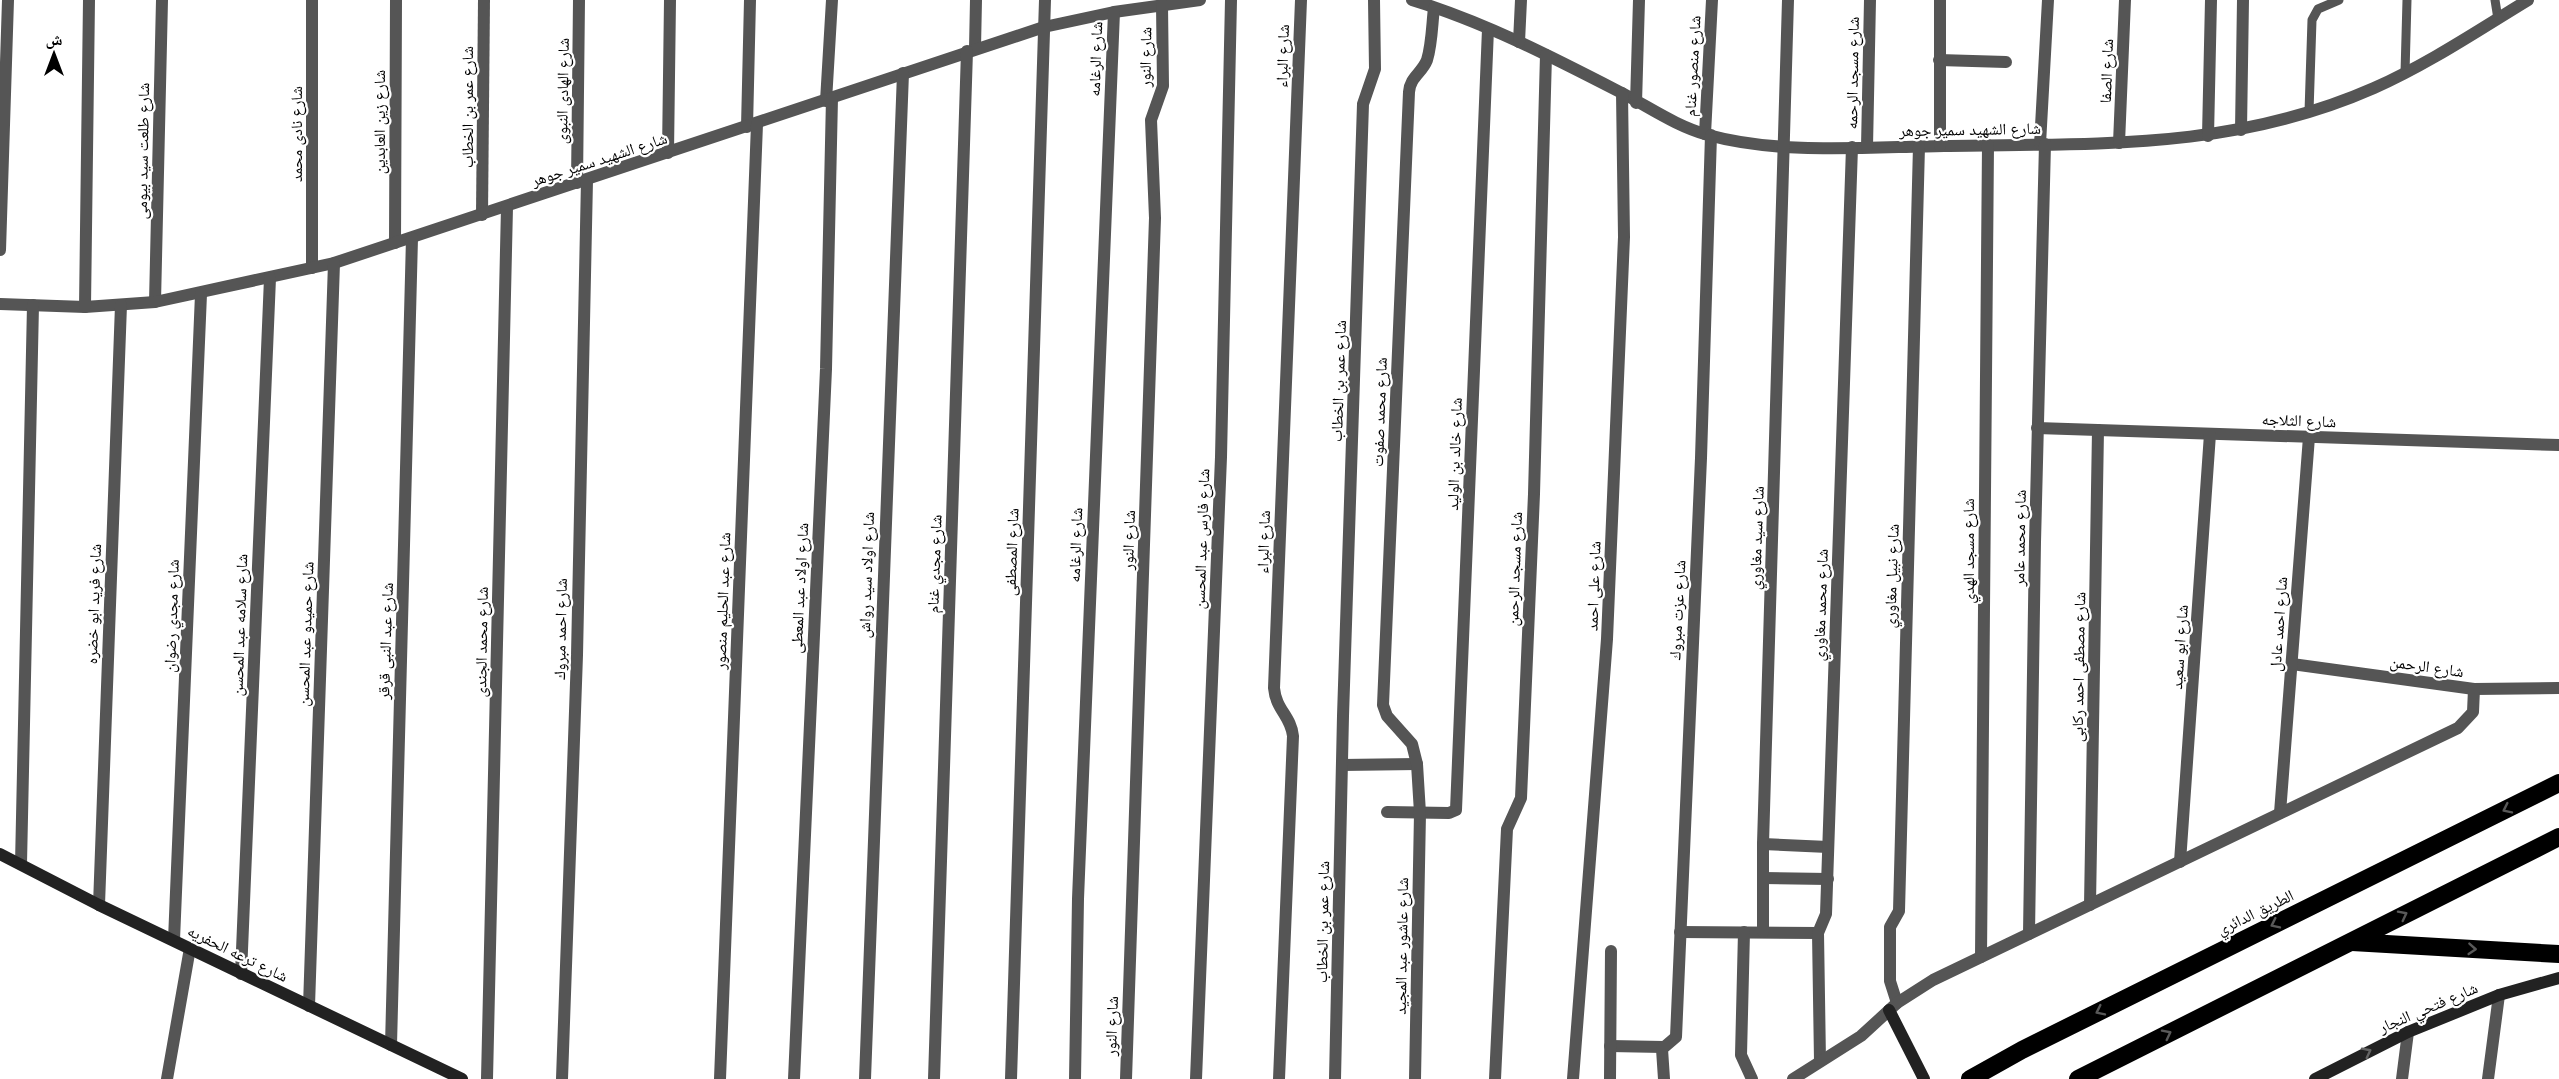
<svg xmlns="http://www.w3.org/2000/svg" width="2559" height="1079" font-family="'Noto Sans','Noto Naskh Arabic',sans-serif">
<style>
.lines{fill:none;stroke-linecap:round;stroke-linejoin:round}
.lane{stroke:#555;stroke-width:9}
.street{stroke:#555;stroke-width:12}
.secondary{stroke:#222;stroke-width:12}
.highway{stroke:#000;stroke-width:18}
.oneway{stroke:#595959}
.oneway2{stroke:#646464}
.labels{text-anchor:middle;stroke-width:4.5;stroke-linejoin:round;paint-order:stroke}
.street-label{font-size:16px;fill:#000;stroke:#fff}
</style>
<rect width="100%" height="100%" fill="#fff"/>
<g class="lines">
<g class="lane">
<polyline points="2495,0 2498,19"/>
<polyline points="2405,73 2407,0"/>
<polyline points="2309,112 2312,20 2318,9 2339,0"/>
</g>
<g class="street">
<polyline points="312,0 312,268"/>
<path d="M1412 0C1484 22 1552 57 1618 91 1648 106 1675 126 1708 135 1781 155 1868 147 1944 146 2095 143 2231 151 2374 88 2428 64 2477 31 2528 0"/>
<polyline points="1519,42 1521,0"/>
<polyline points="975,48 976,0"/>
<polyline points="1939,60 2006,62"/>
<polyline points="826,101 832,0"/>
<polyline points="1636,103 1639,0"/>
<polyline points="747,127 750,0"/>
<polyline points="2241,130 2243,0"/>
<polyline points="1705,134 1712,0"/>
<polyline points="2208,136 2211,0"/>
<polyline points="2119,143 2125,0"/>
<polyline points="2040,144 2048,0"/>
<polyline points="1940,146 1940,0"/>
<polyline points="1867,147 1870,0"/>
<polyline points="668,153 670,0"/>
<polyline points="577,183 579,0"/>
<polyline points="482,215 484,0"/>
<polyline points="395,243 396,0"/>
<polyline points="0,250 8,0"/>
<polyline points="155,302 162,0"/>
<polyline points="0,304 85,307 155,302 334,263 1044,27 1114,12 1200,0"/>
<polyline points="85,307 89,0"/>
<polyline points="2037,428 2559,445"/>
<polyline points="2292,664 2474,689 2559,688"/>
<polyline points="1342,765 1417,764"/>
<polyline points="1387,812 1449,813 1456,810 1488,29"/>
<polyline points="2280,813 2309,437"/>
<polyline points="1763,844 1828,847"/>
<polyline points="2180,862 2210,434"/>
<polyline points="21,864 33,305"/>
<polyline points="1763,878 1828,879"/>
<polyline points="99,905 121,305"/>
<polyline points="2090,905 2098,430"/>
<polyline points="1680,932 1818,933"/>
<polyline points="1744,932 1741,1055 1752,1079"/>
<polyline points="1763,932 1763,844 1788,0"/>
<polyline points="2029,934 2035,542 2045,144"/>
<polyline points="174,940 201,294"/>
<polyline points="1981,957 1988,145"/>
<polyline points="241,974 270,278"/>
<polyline points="1897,1003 1890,981 1890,927 1899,911 1919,146"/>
<polyline points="309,1006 334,263"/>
<polyline points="391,1045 412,238"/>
<polyline points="1610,1046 1663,1047"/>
<polyline points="1820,1061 1818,933 1826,914 1852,147"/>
<polyline points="167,1079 190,948"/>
<polyline points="487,1079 507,207"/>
<polyline points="562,1079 577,655 587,180"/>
<polyline points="720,1079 757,124"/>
<polyline points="794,1079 826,369 832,98"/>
<polyline points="865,1079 903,73"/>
<polyline points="934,1079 967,51"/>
<polyline points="1011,1079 1045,0"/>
<polyline points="1075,1079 1078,899 1114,12"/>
<polyline points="1126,1079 1155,218 1151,120 1163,86 1162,5"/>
<polyline points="1196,1079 1221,457 1231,0"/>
<path d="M1279 1079 1293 736C1291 716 1276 710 1274 688L1301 0"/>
<polyline points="1335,1079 1343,716 1363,104 1375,69 1374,0"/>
<path d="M1415 1079 1420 813 1417 764 1412 744 1387 716 1383 705 1409 92C1410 77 1422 73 1427 60 1432 44 1432 24 1434 8"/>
<polyline points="1495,1079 1507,829 1521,798 1534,494 1546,55"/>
<polyline points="1573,1079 1607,639 1624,237 1622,93"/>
<polyline points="1610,1079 1611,951"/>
<polyline points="1664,1079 1662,1049 1676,1037 1701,458 1711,135"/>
<polyline points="1793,1079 1861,1036 1897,1003 1933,980 2458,728 2473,712 2474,689"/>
<polyline points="2402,1079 2408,1032"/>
<polyline points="2488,1079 2499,995"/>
</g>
<g class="secondary">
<polyline points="0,854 99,905 462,1079"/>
<polyline points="1889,1010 1924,1079"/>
<polyline points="2315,1079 2408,1032 2499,995 2559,978"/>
</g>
<g class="highway">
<polyline points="2352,942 2559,954"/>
<polyline points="1970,1079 2022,1050 2559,783"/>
<polyline points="2078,1079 2559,837"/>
</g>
</g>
<defs><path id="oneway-chevron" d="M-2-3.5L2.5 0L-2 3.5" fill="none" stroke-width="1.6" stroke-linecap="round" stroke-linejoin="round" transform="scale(1.5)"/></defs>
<g class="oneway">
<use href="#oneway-chevron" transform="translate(2507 809) rotate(154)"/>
<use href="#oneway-chevron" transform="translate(2403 915) rotate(-27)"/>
<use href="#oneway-chevron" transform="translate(2275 924) rotate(154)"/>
<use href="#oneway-chevron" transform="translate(2472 949) rotate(4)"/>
<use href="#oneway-chevron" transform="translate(2100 1011) rotate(154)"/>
<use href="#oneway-chevron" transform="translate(2167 1034) rotate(-27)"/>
</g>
<use class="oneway2" href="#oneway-chevron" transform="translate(2367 1052) rotate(-27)"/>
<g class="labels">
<g class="street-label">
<text transform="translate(1282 56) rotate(-88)" y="6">شارع البراء</text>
<text transform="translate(1145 57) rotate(-89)" y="6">شارع النور</text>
<text transform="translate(1095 59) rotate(-88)" y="6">شارع الرغامه</text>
<text transform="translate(1692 66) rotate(-87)" y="6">شارع منصور غنام</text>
<text transform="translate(2106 71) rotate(-88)" y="6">شارع الصفا</text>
<text transform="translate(1852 73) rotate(-89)" y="6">شارع مسجد الرحمه</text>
<text transform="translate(562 91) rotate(-89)" y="6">شارع الهادى النبوى</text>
<text transform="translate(467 107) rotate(-90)" y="6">شارع عمر بن الخطاب</text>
<text transform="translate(379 122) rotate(-90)" y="6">شارع زين العابدين</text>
<text transform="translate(1970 129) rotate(-1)" y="6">شارع الشهيد سمير جوهر</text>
<text transform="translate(296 134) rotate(-90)" y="6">شارع نادى محمد</text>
<text transform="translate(142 151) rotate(-89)" y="6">شارع طلعت سيد بيومى</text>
<text transform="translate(599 159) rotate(-18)" y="6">شارع الشهيد سمير جوهر</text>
<text transform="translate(1338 381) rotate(-88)" y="6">شارع عمر بن الخطاب</text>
<text transform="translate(1379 412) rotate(-88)" y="6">شارع محمد صفوت</text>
<text transform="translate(2299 420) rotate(2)" y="6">شارع الثلاجه</text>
<text transform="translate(1454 454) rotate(-88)" y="6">شارع خالد بن الوليد</text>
<text transform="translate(1756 538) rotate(-88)" y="6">شارع سيد مغاوري</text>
<text transform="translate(2019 538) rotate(-89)" y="6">شارع محمد عامر</text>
<text transform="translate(1201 539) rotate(-88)" y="6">شارع فارس عبد المحسن</text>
<text transform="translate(1128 540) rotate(-88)" y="6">شارع النور</text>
<text transform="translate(1263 542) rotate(-88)" y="6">شارع البراء</text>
<text transform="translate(1075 545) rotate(-88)" y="6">شارع الرغامه</text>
<text transform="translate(1968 551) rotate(-90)" y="6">شارع مسجد الهدي</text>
<text transform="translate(1011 552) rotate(-88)" y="6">شارع المصطفى</text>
<text transform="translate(934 564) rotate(-88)" y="6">شارع مجدي غنام</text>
<text transform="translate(1514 569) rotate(-88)" y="6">شارع مسجد الرحمن</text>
<text transform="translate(866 575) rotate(-88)" y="6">شارع اولاد سيد رواش</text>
<text transform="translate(1891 576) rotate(-88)" y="6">شارع نبيل مغاوري</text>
<text transform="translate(1593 586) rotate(-88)" y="6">شارع على احمد</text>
<text transform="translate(799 588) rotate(-87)" y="6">شارع اولاد عبد المعطى</text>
<text transform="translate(722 601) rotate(-88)" y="6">شارع عبد الحليم منصور</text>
<text transform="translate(93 604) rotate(-88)" y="6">شارع فريد ابو خضره</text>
<text transform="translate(1820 605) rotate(-88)" y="6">شارع محمد مغاوري</text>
<text transform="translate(1677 610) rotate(-87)" y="6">شارع عزت مبروك</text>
<text transform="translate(171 616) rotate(-88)" y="6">شارع مجدي رضوان</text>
<text transform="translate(2278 624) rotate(-86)" y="6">شارع احمد عادل</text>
<text transform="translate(239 625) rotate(-88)" y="6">شارع سلامه عبد المحسن</text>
<text transform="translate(560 629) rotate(-89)" y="6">شارع احمد مبروك</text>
<text transform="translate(305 634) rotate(-88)" y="6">شارع حميدو عبد المحسن</text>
<text transform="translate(385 641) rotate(-88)" y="6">شارع عبد النبى قرقر</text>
<text transform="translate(481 642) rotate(-89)" y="6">شارع محمد الجندى</text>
<text transform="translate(2179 647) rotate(-86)" y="6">شارع ابو سعيد</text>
<text transform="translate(2427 666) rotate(8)" y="6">شارع الرحمن</text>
<text transform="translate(2078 667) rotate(-89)" y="6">شارع مصطفى احمد ركابى</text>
<text transform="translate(2255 912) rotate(-26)" y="6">الطريق الدائري</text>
<text transform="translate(1322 922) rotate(-89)" y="6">شارع عمر بن الخطاب</text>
<text transform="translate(1401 946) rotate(-89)" y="6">شارع عاشور عبد المجيد</text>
<text transform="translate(238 953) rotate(26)" y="6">شارع ترعه الحفريه</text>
<text transform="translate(2428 1007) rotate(-23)" y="6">شارع فتحي النجار</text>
<text transform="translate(1111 1026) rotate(-88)" y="6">شارع النور</text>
</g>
</g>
<g transform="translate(54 54)" stroke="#ffffff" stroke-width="4.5" paint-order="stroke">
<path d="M0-4.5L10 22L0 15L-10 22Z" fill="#000000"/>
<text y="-9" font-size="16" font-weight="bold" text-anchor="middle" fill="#000000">ش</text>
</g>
</svg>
